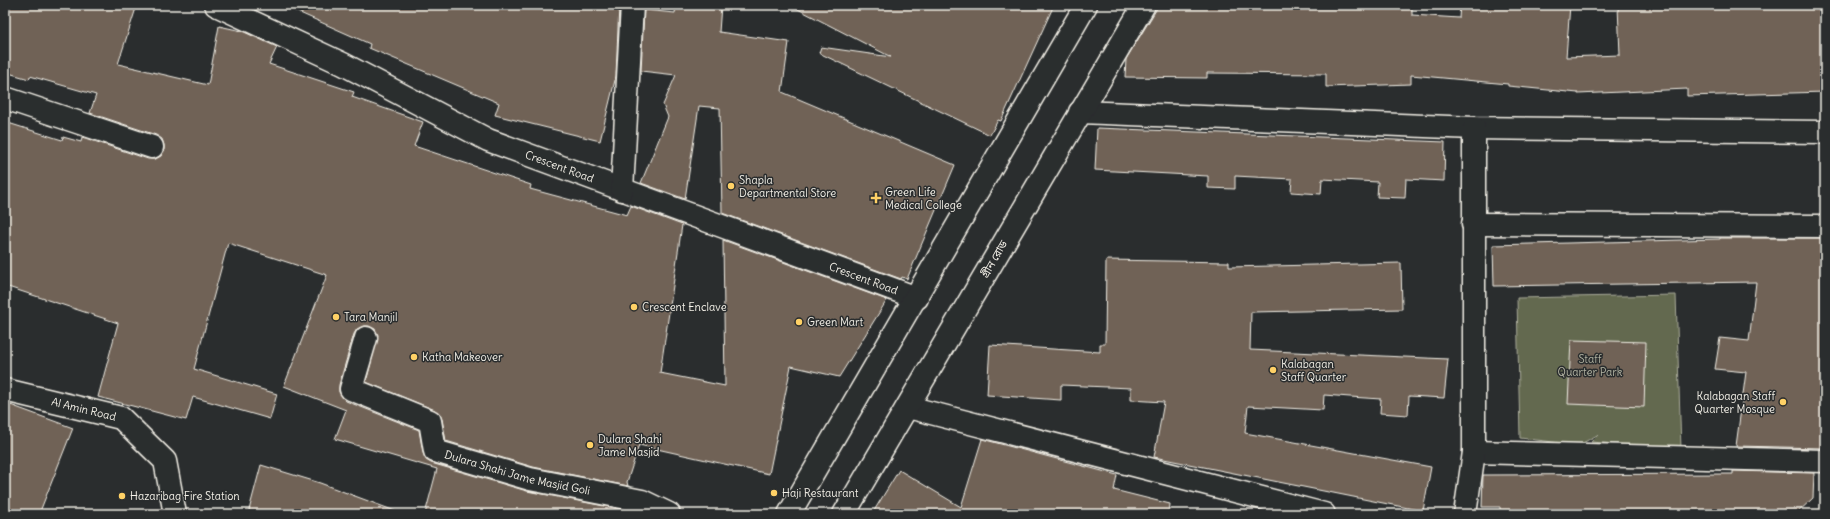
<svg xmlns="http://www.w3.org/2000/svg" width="1830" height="519" font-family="Delius,'Noto Sans Bengali',sans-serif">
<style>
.green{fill:#63694f;stroke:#acad9c}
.building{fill:#706257;stroke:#f4f1e8}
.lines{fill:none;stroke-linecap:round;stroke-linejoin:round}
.minor-casing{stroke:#f4f1e8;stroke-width:25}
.secondary-casing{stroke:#f4f1e8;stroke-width:25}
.minor{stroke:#2a2d2e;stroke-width:22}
.secondary{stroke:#2a2d2e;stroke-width:22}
.poi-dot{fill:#ffd166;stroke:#2a2d2e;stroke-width:1.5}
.labels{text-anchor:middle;stroke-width:3;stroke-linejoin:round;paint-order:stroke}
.street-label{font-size:11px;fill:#f4f1e8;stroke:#2a2d2e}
.poi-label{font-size:11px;fill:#f4f1e8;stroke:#2a2d2e;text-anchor:start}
.park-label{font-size:11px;fill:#b3b4a3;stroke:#2a2d2e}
</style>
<rect width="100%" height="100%" fill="#2a2d2e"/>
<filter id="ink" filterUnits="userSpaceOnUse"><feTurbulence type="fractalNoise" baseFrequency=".025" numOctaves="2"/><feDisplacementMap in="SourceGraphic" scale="8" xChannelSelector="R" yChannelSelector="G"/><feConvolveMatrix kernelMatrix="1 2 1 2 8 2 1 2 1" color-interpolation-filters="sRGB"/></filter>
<g filter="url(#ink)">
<polygon class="green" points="1676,295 1681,449 1591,442 1599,434 1579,445 1520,438 1517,298"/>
<g class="building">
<polygon points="5,5 137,5 118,64 208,85 219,26 242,31 277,47 269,64 354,92 352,97 423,122 414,146 531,185 530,189 627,215 631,206 682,225 660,373 725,386 723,240 887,300 839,377 791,366 769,474 639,445 627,482 628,486 533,467 446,441 442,419 435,410 366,382 378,335 375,329 369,326 363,326 357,329 354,334 339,385 339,392 346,401 419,430 423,453 426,460 431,463 527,491 635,512 636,514 425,514 437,469 335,439 346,410 284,386 327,275 228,243 194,369 277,394 270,419 193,397 186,420 98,397 118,323 5,286 5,122 62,140 63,137 81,142 82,137 148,159 155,159 161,156 164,151 164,145 162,139 156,135 90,113 96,95 30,76 29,79 5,72"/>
<polygon points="282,5 619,5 616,76 600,141 495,115 499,103 369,48 370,44"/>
<polygon points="676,5 721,5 719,32 789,42 782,92 955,165 907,279 902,277 901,279 722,213 720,108 699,106 685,199 641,183 668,117 663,105 676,75 641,71 644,10 675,13"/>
<polygon points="790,5 1054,5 1001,121 998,120 990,135 819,53 821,47 891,57"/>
<polygon points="1159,5 1311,5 1311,7 1412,5 1412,15 1459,18 1460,5 1570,5 1566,57 1620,55 1618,6 1825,5 1825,92 1687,96 1687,89 1578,94 1578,93 1508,86 1508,84 1411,75 1411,84 1326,87 1326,74 1207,73 1207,78 1125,77 1126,59"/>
<polygon points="1097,128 1445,142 1444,181 1406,179 1405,198 1377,197 1378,182 1322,179 1321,194 1291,192 1292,179 1235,176 1235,189 1208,188 1208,176 1095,170"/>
<polygon points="1720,238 1825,238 1825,432 1823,448 1736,446 1746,372 1715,369 1720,338 1749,341 1756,282 1494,286 1493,245 1720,239"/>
<polygon points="1106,260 1229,262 1229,267 1401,263 1402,309 1251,312 1250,350 1448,359 1444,398 1409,396 1408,415 1380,413 1381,399 1350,397 1324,395 1323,410 1248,406 1245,433 1431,467 1423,511 1154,457 1164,402 1131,400 1131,388 1061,385 1061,400 987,395 990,345 1100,352 1100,344 1105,344"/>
<polygon points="1571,340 1646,342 1644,407 1568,404"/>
<polygon points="5,403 73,428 39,514 5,514"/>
<polygon points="982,439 1117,475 1114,490 1170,504 1169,514 872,514 899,470 961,507"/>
<polygon points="261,465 320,483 395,511 394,514 248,514"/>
<polygon points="1733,471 1814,473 1813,498 1796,514 1500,514 1500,507 1482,507 1483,475 1733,474"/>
</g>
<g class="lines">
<defs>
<g id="minor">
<path id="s1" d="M216 5 343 64 488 140 917 298"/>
<polyline points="5,98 152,147"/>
<polyline points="1080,112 1474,128 1825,132"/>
<polyline points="622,190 632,5"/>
<polyline points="1473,224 1825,226"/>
<path id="s2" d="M366 338 351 389 430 421 435 451 530 479 642 501 669 514"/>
<path id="s3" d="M5 390 121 418 165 461 175 514"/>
<polyline points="908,407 1324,514"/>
<polyline points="1474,452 1825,461"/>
<polyline points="1465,514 1474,452 1474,128"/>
</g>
<g id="secondary">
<polyline points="789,514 1086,5"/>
<polyline points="844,514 1144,5"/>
</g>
</defs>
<use href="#minor" class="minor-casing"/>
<use href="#secondary" class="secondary-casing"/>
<use href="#minor" class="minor"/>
<use href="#secondary" class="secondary"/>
</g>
</g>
<g class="poi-dot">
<circle cx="731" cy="186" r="4"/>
<path d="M874 192h4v4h4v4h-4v4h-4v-4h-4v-4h4z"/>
<circle cx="634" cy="307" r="4"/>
<circle cx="336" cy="317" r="4"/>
<circle cx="799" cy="322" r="4"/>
<circle cx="414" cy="357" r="4"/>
<circle cx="1273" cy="370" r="4"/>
<circle cx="1783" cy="402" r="4"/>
<circle cx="590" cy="445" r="4"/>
<circle cx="774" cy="493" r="4"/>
<circle cx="122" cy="496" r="4"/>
</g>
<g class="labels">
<g class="street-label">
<text dy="4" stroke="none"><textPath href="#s1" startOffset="380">Crescent Road</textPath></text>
<text transform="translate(994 259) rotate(-60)" y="4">গ্রীন রোড</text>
<text dy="4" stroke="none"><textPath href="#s1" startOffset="704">Crescent Road</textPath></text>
<text dy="4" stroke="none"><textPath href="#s3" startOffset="81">Al Amin Road</textPath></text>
<text dy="4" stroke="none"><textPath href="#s2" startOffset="254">Dulara Shahi Jame Masjid Goli</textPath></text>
</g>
<g class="poi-label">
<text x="739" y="184">Shapla<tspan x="739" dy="13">Departmental Store</tspan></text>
<text x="885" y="196">Green Life<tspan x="885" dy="13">Medical College</tspan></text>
<text x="642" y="311">Crescent Enclave</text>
<text x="344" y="321">Tara Manjil</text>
<text x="807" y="326">Green Mart</text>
<text x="422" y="361">Katha Makeover</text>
<text x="1281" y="368">Kalabagan<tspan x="1281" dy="13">Staff Quarter</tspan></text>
<text x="1775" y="400" text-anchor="end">Kalabagan Staff<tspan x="1775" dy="13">Quarter Mosque</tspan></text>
<text x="598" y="443">Dulara Shahi<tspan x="598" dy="13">Jame Masjid</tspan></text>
<text x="782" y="497">Haji Restaurant</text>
<text x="130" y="500">Hazaribag Fire Station</text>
</g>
<g class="park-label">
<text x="1590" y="363">Staff<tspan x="1590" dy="13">Quarter Park</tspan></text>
</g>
</g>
<rect width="1830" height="519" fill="none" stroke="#2a2d2e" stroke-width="20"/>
<rect x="10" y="10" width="1810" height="499" fill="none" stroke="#f4f1e8" stroke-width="1.5" filter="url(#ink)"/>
</svg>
